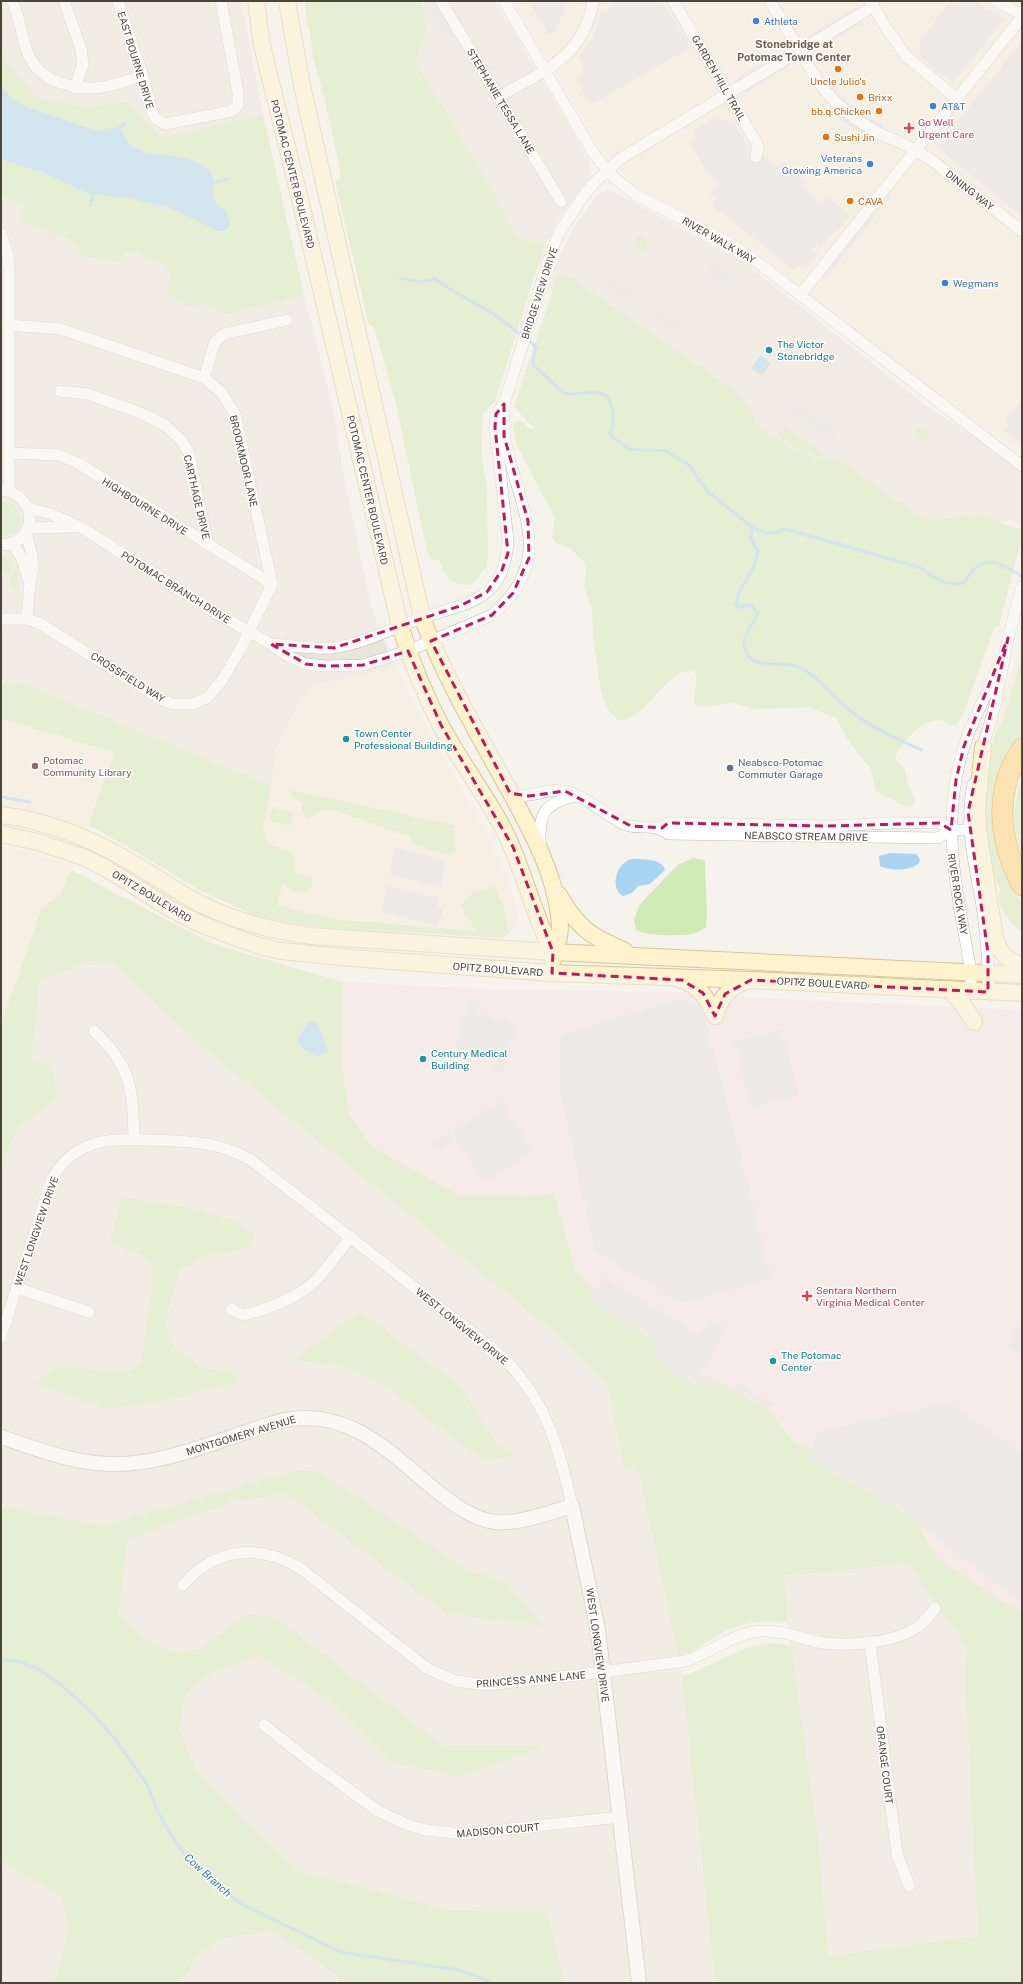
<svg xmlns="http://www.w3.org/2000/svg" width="1023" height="1984" font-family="'Public Sans',sans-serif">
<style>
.residential{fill:#eae5da}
.commercial{fill:#f7ead8}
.medical{fill:#f6e3e0}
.green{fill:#d2eab5}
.parking{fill:#e5e3e0}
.water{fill:#a9d4f2}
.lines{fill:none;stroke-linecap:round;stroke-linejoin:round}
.stream{stroke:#a9d4f2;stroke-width:3}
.minor-casing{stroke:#c2bbae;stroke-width:12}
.tertiary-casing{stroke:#c2bbae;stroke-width:16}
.secondary-casing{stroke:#d6c79b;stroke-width:18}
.motorway-casing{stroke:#e0a43c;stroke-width:22}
.minor{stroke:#fff;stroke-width:11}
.tertiary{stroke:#fff;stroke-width:14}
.secondary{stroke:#fff3cd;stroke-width:16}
.motorway{stroke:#ffcf6e;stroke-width:20}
.marked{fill:none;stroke:#c2185b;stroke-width:3;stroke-dasharray:8 5;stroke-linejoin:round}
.shop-dot{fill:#3f7fe0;stroke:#fff;stroke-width:1.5}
.food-dot{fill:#e8710a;stroke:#fff;stroke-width:1.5}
.health-dot{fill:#e0444e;stroke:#fff;stroke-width:1.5}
.culture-dot{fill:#0f9aa8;stroke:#fff;stroke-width:1.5}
.education-dot{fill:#8d6e63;stroke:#fff;stroke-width:1.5}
.service-dot{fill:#5c6f8a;stroke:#fff;stroke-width:1.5}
.labels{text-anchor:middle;stroke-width:3;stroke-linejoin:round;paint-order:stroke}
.shop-label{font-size:10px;fill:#366cbe;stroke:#fff;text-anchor:start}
.street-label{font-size:10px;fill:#4b4439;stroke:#fff}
.food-label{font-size:10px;fill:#c56008;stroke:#fff;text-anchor:start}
.health-label{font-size:10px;fill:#be3a42;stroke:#fff;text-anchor:start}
.culture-label{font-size:10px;fill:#0d838f;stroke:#fff;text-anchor:start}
.education-label{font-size:10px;fill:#785e54;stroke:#fff;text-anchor:start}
.service-label{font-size:10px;fill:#4e5e75;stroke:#fff;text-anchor:start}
.neighbourhood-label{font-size:11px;font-weight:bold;fill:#6e6250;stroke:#fff}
.water-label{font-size:11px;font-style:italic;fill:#2e7ab2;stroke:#fff}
</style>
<rect width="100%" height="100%" fill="#f6f3ec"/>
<g class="residential">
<polygon points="1,1 241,1 263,115 160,139 128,102 85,106 39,99 8,65 1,48"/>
<polygon points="407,1 495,1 588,158 591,170 589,178 561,215 549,238 539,266 450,214 402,7"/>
<polygon points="608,190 614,192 744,262 925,405 999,453 1022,471 1022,526 1011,521 801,518 566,295 548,289 554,268 575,225 598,194"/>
<polygon points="1,197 165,265 227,314 304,295 334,413 342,466 371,607 395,667 308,687 276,748 272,786 27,685 1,682"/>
<polygon points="85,961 113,963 212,1055 556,1333 607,1384 624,1468 639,1471 682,1676 701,1670 748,1647 763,1643 779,1643 790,1646 784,1576 908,1564 967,1647 965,1678 978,1936 828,1957 816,1832 700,1846 715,1983 564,1983 548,1912 449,1910 299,1871 243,1819 196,1770 179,1730 185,1693 170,1652 142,1637 119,1613 127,1540 102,1526 1,1506 1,1166 19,1127 57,1098 31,1060 40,983"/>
<polygon points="1,1862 62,1897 69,1930 56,1978 43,1983 1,1983"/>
<polygon points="273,1931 346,1983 180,1983 199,1954 221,1939"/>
</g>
<g class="commercial">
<polygon points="513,1 1022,1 1022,452 924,384 757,251 631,183 596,141"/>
<polygon points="1022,638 1022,713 994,733"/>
<polygon points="395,667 484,831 513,894 519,919 509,933 333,919 277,904 263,829 272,786 276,748 308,687"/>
<polygon points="1,718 116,753 85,831 52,817 1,806"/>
<polygon points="1,846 32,853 73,866 59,896 42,908 1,1025"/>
</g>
<polygon class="medical" points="343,982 504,990 678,992 739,997 1022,1010 1022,1612 1006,1604 937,1558 918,1523 901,1510 810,1459 813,1450 796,1443 788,1436 776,1417 718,1382 704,1386 589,1301 595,1291 575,1271 554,1193 521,1197 463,1197 372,1147 349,1114 342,1066"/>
<g class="green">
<path d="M305 1H421L426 27 416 60V63L483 173 514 233 520 239 538 243 543 241 545 243 495 401 483 413 481 453 487 489 488 557 487 566 472 584C454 588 444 576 439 560H431L427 551 395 400 374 327 369 325 335 181 340 178 341 175 325 101 313 57 310 33 306 20Z"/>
<path d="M1 48 8 65 39 99 85 106 128 102 160 138 263 115 304 295 227 314 200 302 198 305 191 307 169 295 168 288 171 276 165 265 131 251 125 253 120 261 83 256C75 233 38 233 21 220L20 211 26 207 1 197Z"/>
<polygon points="640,235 647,240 647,247 645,251 642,251 634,245 636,237"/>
<path d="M558 274 566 275 580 284 739 394 751 411 757 426 794 450 820 460 836 458 914 513 924 518 937 520 983 514 1006 525 1022 529V538L999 626H995L962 717 955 725C949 725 945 721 940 720 921 719 904 741 896 755V760L905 770 909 787 915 800 914 804 906 807 876 791 871 769 849 742 836 718 808 707 755 709 733 703 700 707 695 705C692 694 699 683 695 672 669 662 646 723 618 720L608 710 601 691 593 637 592 610 584 587 586 569 584 562 570 548 557 544 552 537 554 517 518 448 514 432V423L520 420 529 428 535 429 514 407Z"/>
<polygon points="784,427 822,453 819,457 797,449 778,435"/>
<circle cx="922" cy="434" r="7"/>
<polygon points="1,501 14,504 21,518 16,532 3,537 1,537"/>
<polygon points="1,557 9,558 15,564 10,567 9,573 4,575 1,573"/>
<path d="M17 568 19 591C8 586 8 576 17 568Z"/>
<polygon points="1022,658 1022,736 1007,752 1001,766 996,786 995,826 996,848 999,862 1022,904 1022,932 1013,925 1002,909 999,901 1000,888 993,875 989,860 982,810 983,783 996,731 1000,728"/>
<polygon points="1,682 27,685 272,786 263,829 268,845 290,851 296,859 294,872 312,878 313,884 304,893 296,892 282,884 277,905 333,919 475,931 471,922 460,906 473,892 493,886 503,904 509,933 502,938 328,928 294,924 258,917 201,891 123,844 88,825 115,753 1,718"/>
<path d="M1022 777V856C1012 825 1012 809 1022 777Z"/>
<path d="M291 790 453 825 456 851 450 855 415 845 408 836 330 809C314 810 318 815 306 819L302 810 303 802 292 797Z"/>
<polygon points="272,807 294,813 290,826 269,821"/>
<path d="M693 858 704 860 705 863C705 885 708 905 706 927 702 930 698 933 692 934 682 936 644 936 636 930L634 919 640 904 678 865Z"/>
<path d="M71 870 213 944 343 982 342 1066 349 1114 372 1147 463 1197H521L554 1193 575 1271 595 1291 590 1301 654 1340 657 1354 704 1386 718 1381 769 1411C780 1420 784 1435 796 1443 801 1446 808 1448 814 1450L811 1460 901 1510 918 1523 937 1558 1006 1604 1022 1612V1983H715L682 1676C718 1665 751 1636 791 1646L817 1832 828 1956 978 1936 965 1678 967 1647 908 1564 784 1576 788 1623C767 1619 741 1622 722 1633 705 1642 698 1651 678 1656L639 1472 624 1468 607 1384 556 1333 212 1055 113 963 85 961 40 983 31 1060 52 1065 57 1098 19 1127 1 1166V1025L42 908 59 896Z"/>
<polygon points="122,1197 184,1207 234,1221 253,1234 252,1247 200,1257 179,1271 168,1310 166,1330 175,1349 200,1368 230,1370 240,1382 142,1406 103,1408 35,1384 55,1367 127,1371 141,1363 153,1280 151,1260 109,1243"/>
<polygon points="360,1312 461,1387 481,1418 496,1444 516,1455 484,1461 388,1388 343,1366 293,1360"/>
<polygon points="298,1470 319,1472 467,1570 505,1581 543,1626 448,1614 288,1494 233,1501 127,1540 119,1613 142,1637 170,1652 199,1650 248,1614 275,1618 444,1746 543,1746 462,1777 391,1762 328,1699 260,1656 213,1672 185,1693 179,1730 196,1770 243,1819 299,1871 449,1910 548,1912 564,1983 338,1983 338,1976 272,1931 221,1939 199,1954 180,1983 43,1983 56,1978 69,1930 62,1897 1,1862 1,1506 102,1526"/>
</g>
<g class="parking">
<polygon points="426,1 436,1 456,36 449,40"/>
<polygon points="528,1 573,1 563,7 566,14 560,18 556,31 549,35"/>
<polygon points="615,1 662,1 691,47 591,105 575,78 582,74 583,63 578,58 593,37 602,10 608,11"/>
<polygon points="961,1 976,1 987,10 997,13 1005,18 953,83 918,55 923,48 918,43 949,3 955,7"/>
<polygon points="853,9 857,10 809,39 810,34"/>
<polygon points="863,19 861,24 820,49 815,48"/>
<polygon points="1022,41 1022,217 937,147"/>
<polygon points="781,52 784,53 737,81 741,75"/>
<polygon points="790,62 788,67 748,92 743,90"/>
<polygon points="820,76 825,77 854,108 882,125 885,131 857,114 841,102"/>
<polygon points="835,110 860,129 880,140 875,141 850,127 835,115"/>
<polygon points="719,115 723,121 734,122 748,146 745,148 747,152 763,156 777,167 782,161 806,181 802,186 822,203 827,197 851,215 839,230 837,228 821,248 816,244 812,249 818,254 806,269 799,265 794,270 711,205 716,199 710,194 718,183 710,176 689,142 696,138 692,131"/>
<polygon points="891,191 891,196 825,279 821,279"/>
<polygon points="713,262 718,269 734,282 729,287 710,272 707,265"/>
<polygon points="609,277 634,294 630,300 605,283"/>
<polygon points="661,312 682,327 678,333 657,318"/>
<polygon points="1022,399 1022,445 1004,431 1009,425 1004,421"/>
<polygon points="784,406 802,409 838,433 834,440"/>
<polygon points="396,847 446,861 441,888 389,874"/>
<polygon points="387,885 438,898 437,906 443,909 438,926 381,912"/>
<polygon points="680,999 702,1007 772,1278 682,1303 595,1251 560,1091 560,1035"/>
<polygon points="468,1000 479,1003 477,1013 517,1025 503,1073 493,1070 496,1060 454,1048"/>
<polygon points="782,1030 799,1095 751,1107 734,1042"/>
<polygon points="500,1101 533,1151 485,1183 452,1132"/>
<polygon points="448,1133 453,1137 446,1145 432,1151 432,1144"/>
<polygon points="604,1277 699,1335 709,1319 727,1329 699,1376 702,1378 716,1375 718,1381 704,1386 694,1384 666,1367 657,1354 654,1340 589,1301"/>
<polygon points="1019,1325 1022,1327 1022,1356 1006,1347"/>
<polygon points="736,1383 773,1404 769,1411 732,1390"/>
<polygon points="950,1402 1022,1455 1022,1603 901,1510 810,1459 817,1432"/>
</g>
<g class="water">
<path d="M1 88 14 100 29 108 94 130C103 132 111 126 119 128 124 134 126 141 132 146 151 160 183 151 203 166 222 179 209 190 215 202 218 207 223 209 227 211L230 225 224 231H218L171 208 132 199 88 193 42 172 1 159Z"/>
<polygon points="762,356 770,364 762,375 753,370 752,368 759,357"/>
<path d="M890 853 915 854 918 856 920 861C913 872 890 871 880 866L879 856Z"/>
<path d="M631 859C640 859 663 858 665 870L650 884 638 886 632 893 623 896C610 889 615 864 631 859Z"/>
<polygon points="313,1021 318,1024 328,1051 318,1057 302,1048 297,1041 307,1024"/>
</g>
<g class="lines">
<g class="stream">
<polyline points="119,128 125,123"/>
<polyline points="214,182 228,179"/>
<polyline points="91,205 93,193"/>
<path d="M400 278 419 282 435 279 453 291 494 314 533 344 536 348 533 359 534 366C541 371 560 391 564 393 578 398 588 387 607 396 614 411 615 418 610 435L629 449 666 451 689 465 707 491 752 527 765 533H775L786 529 921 568C932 577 949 587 964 583 981 553 999 560 1022 577"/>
<path d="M752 527 751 539 758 551 753 569 739 592 736 604 740 608 746 605 752 606 757 613C755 625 737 637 747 654 755 669 782 661 796 666 817 674 831 695 848 709 870 727 896 739 922 750"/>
<polyline points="1,797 30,802"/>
<polyline points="1,1660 18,1661 40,1670 61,1685 89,1710 116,1740 148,1786 157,1810 171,1835 187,1858 238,1902 340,1952 459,1970 493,1983"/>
</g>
<defs>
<g id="minor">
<path d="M12 1C21 18 21 39 29 56 35 69 44 77 58 82 93 94 109 86 143 76"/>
<polyline points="64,1 81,49 83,64 75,88"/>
<polyline points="118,1 143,76 152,112 156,119 165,124 232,111 238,105 238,93 221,1"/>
<polyline points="441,1 561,202"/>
<polyline points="504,1 594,154 613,177 636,195 736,247 764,267 1022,466"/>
<polyline points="673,1 756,142 758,148 756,157"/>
<polyline points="770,1 819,83 836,103 857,120 880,134 902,143 930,159 1022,231"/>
<polyline points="870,1 885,26 906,56 957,99"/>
<polyline points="996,1 1022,14"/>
<path d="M498 97C543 71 584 58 593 1"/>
<polyline points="1,234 8,256 9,268 9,491"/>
<polyline points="800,295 1022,17"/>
<polyline points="204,378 215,342 224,334 287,320"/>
<polyline points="60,391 88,394 143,414 165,425 181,440 189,453 208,545"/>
<polyline points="10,453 59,455 78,463 272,584"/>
<path d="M1 490C40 494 38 545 1 545"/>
<path d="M28 508 51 514 82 528 216 613 271 644 284 654 306 664 327 666 363 665 408 651 492 615C557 560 520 511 506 444 503 431 504 417 504 404"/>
<polyline points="28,528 74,527"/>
<polyline points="26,532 32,556 33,569 30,582 27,619"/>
<polyline points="13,543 22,559 29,581"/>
<polyline points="1,619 27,619 39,623 162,700 173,704 193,704 208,697 223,679 241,648 272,584 235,414 221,392 204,378 61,329 9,325"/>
<path d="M271 644C290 645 314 650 332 648 363 644 393 628 422 618 443 610 468 607 487 592 502 580 507 559 508 540L495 427 496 414 504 404 548 262 557 237 581 199 593 184 620 159 874 6"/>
<polyline points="981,754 995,705 1008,638 1022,586"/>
<path d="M973 784C964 826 975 865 982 906 986 935 989 963 988 992"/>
<path d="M510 793C532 800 543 788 562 791 585 794 603 814 624 824 639 831 655 822 668 834L938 838 951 830H969"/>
<polyline points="662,828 668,823 829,826 893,823 940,823 951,830"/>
<path d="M540 846C539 813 543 804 576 796"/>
<path d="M971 991V972C958 895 939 824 964 747 972 720 987 695 997 668"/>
<path d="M94 1031C132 1066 133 1091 134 1140"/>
<polyline points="17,1288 89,1312"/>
<path d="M231 1309 243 1315C268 1309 293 1300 313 1283 327 1270 338 1252 351 1237"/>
<path d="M1 1337 51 1181C59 1165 73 1151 91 1145 108 1138 127 1140 145 1140 182 1141 217 1140 251 1160L477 1336C488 1345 500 1354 509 1364 547 1403 561 1455 572 1506"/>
<path d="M183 1585C215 1548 258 1543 300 1568L428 1669 456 1681 486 1685 587 1674 686 1661C712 1652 733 1633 762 1631 782 1630 799 1638 818 1642 845 1647 893 1643 916 1628 924 1623 930 1615 935 1608"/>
<polyline points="870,1642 897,1854 909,1886"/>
<polyline points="264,1725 307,1759 378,1811 408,1825 426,1830 463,1834 620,1817"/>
</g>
<path id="tertiary" d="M1 1437C37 1449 72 1463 110 1464 166 1466 230 1435 284 1420 351 1407 392 1455 439 1493 456 1506 473 1519 495 1522 520 1524 548 1513 572 1506L598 1630 639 1983"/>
<g id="secondary">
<path d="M256 1 262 45 268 70 299 195 400 626C411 660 424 693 440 724 459 760 484 792 503 828 524 868 532 913 553 952"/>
<path d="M287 1 301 81 422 617C444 677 477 732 508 788 529 827 554 870 559 916 560 922 560 931 559 937 557 945 553 951 553 960"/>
<path d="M983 747 977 808 978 830 995 938C999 953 1008 961 1022 966"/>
<path d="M1 815C50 821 97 841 139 867 162 880 183 896 207 907 240 923 275 931 312 936L553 952 1022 975"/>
<polyline points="1,834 38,842 83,857 107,869 171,909 198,923 256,945 281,951 352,958 552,973 751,980 1022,993"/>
<path d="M559 895C578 928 590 936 625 951"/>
<path d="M680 980C700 985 707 998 715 1016"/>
<polyline points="949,989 962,1003 974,1022"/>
<path d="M715 1016C721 997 728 988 747 981"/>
</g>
<path id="motorway" d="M1022 749C993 791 999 842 1022 885"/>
</defs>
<use href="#minor" class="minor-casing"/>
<use href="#tertiary" class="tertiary-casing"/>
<use href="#secondary" class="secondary-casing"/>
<use href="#motorway" class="motorway-casing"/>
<use href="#minor" class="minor"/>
<use href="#tertiary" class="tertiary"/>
<use href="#secondary" class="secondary"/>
<use href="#motorway" class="motorway"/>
</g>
<path d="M0 0H1023V1984H0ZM504 404V436L528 521 529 558 513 593 492 615 431 641 510 793 529 796 565 791 631 826 662 828 668 823 829 826 940 823 951 830 956 780 964 746 1008 638 968 812 988 953V992L751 980 725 994 715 1016 703 993 682 980 552 973 553 952 513 847 441 725 408 651 363 665 327 666 306 664 271 644 334 648 460 606 487 592 502 570 508 553 495 427 496 414Z" fill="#f6f3ec" fill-opacity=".55" fill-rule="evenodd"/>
<path class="marked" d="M504 404V436L528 521 529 558 513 593 492 615 431 641 510 793 529 796 565 791 631 826 662 828 668 823 829 826 940 823 951 830 956 780 964 746 1008 638 968 812 988 953V992L751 980 725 994 715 1016 703 993 682 980 552 973 553 952 513 847 441 725 408 651 363 665 327 666 306 664 271 644 334 648 460 606 487 592 502 570 508 553 495 427 496 414Z"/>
<g class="shop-dot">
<circle cx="756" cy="21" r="4"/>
<circle cx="933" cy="106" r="4"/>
<circle cx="870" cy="164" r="4"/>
<circle cx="945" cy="283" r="4"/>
</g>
<g class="food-dot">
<circle cx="838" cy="69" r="4"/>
<circle cx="860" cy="97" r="4"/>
<circle cx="879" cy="111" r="4"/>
<circle cx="826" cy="137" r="4"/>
<circle cx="850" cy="201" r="4"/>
</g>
<g class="health-dot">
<path d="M907 122h4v4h4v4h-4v4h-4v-4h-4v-4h4z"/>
<path d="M805 1290h4v4h4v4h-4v4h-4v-4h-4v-4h4z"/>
</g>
<g class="culture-dot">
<circle cx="769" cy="350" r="4"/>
<circle cx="346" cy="739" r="4"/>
<circle cx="423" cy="1059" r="4"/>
<circle cx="773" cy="1361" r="4"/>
</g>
<circle class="education-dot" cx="35" cy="766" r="4"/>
<circle class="service-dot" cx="730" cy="768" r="4"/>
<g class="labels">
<g class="shop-label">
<text x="764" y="25">Athleta</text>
<text x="941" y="110">AT&amp;T</text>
<text x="862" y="162" text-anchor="end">Veterans<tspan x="862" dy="12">Growing America</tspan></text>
<text x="953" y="287">Wegmans</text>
</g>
<g class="street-label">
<text transform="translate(136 60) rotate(73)" y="4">EAST BOURNE DRIVE</text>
<text transform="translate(719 78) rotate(60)" y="4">GARDEN HILL TRAIL</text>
<text transform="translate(501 101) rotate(59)" y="4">STEPHANIE TESSA LANE</text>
<text transform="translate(293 174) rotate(76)" y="4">POTOMAC CENTER BOULEVARD</text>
<text transform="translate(970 190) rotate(38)" y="4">DINING WAY</text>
<text transform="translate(719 240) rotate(30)" y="4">RIVER WALK WAY</text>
<text transform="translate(539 293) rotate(-72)" y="4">BRIDGE VIEW DRIVE</text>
<text transform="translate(244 461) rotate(77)" y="4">BROOKMOOR LANE</text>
<text transform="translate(368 490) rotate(77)" y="4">POTOMAC CENTER BOULEVARD</text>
<text transform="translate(197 497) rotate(77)" y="4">CARTHAGE DRIVE</text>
<text transform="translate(145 506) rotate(32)" y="4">HIGHBOURNE DRIVE</text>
<text transform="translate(176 587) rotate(32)" y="4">POTOMAC BRANCH DRIVE</text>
<text transform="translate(128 677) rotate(32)" y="4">CROSSFIELD WAY</text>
<text transform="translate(806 836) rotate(1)" y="4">NEABSCO STREAM DRIVE</text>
<text transform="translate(958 894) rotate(81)" y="4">RIVER ROCK WAY</text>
<text transform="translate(152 896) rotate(31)" y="4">OPITZ BOULEVARD</text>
<text transform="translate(498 969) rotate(4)" y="4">OPITZ BOULEVARD</text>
<text transform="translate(822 983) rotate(3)" y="4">OPITZ BOULEVARD</text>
<text transform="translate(36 1231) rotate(-71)" y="4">WEST LONGVIEW DRIVE</text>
<text transform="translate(462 1326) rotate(39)" y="4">WEST LONGVIEW DRIVE</text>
<text transform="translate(241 1435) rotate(-17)" y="4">MONTGOMERY AVENUE</text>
<text transform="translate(598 1645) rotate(82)" y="4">WEST LONGVIEW DRIVE</text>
<text transform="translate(531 1679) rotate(-5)" y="4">PRINCESS ANNE LANE</text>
<text transform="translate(885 1765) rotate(83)" y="4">ORANGE COURT</text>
<text transform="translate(498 1830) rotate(-5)" y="4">MADISON COURT</text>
</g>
<g class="food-label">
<text x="838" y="85" text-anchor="middle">Uncle Julio's</text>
<text x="868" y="101">Brixx</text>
<text x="871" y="115" text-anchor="end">bb.q Chicken</text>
<text x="834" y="141">Sushi Jin</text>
<text x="858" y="205">CAVA</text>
</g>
<g class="health-label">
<text x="918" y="126">Go Well<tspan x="918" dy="12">Urgent Care</tspan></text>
<text x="816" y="1294">Sentara Northern<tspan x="816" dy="12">Virginia Medical Center</tspan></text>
</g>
<g class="culture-label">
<text x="777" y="348">The Victor<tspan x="777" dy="12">Stonebridge</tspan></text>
<text x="354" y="737">Town Center<tspan x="354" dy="12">Professional Building</tspan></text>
<text x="431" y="1057">Century Medical<tspan x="431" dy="12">Building</tspan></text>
<text x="781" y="1359">The Potomac<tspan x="781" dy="12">Center</tspan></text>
</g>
<g class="education-label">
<text x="43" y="764">Potomac<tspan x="43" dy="12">Community Library</tspan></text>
</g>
<g class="service-label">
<text x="738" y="766">Neabsco-Potomac<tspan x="738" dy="12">Commuter Garage</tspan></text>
</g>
<g class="neighbourhood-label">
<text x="794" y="48">Stonebridge at<tspan x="794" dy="13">Potomac Town Center</tspan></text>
</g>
<g class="water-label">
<text transform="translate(208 1875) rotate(42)" y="4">Cow Branch</text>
</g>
</g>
<rect width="1023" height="1984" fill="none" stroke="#4b4439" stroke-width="4"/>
</svg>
